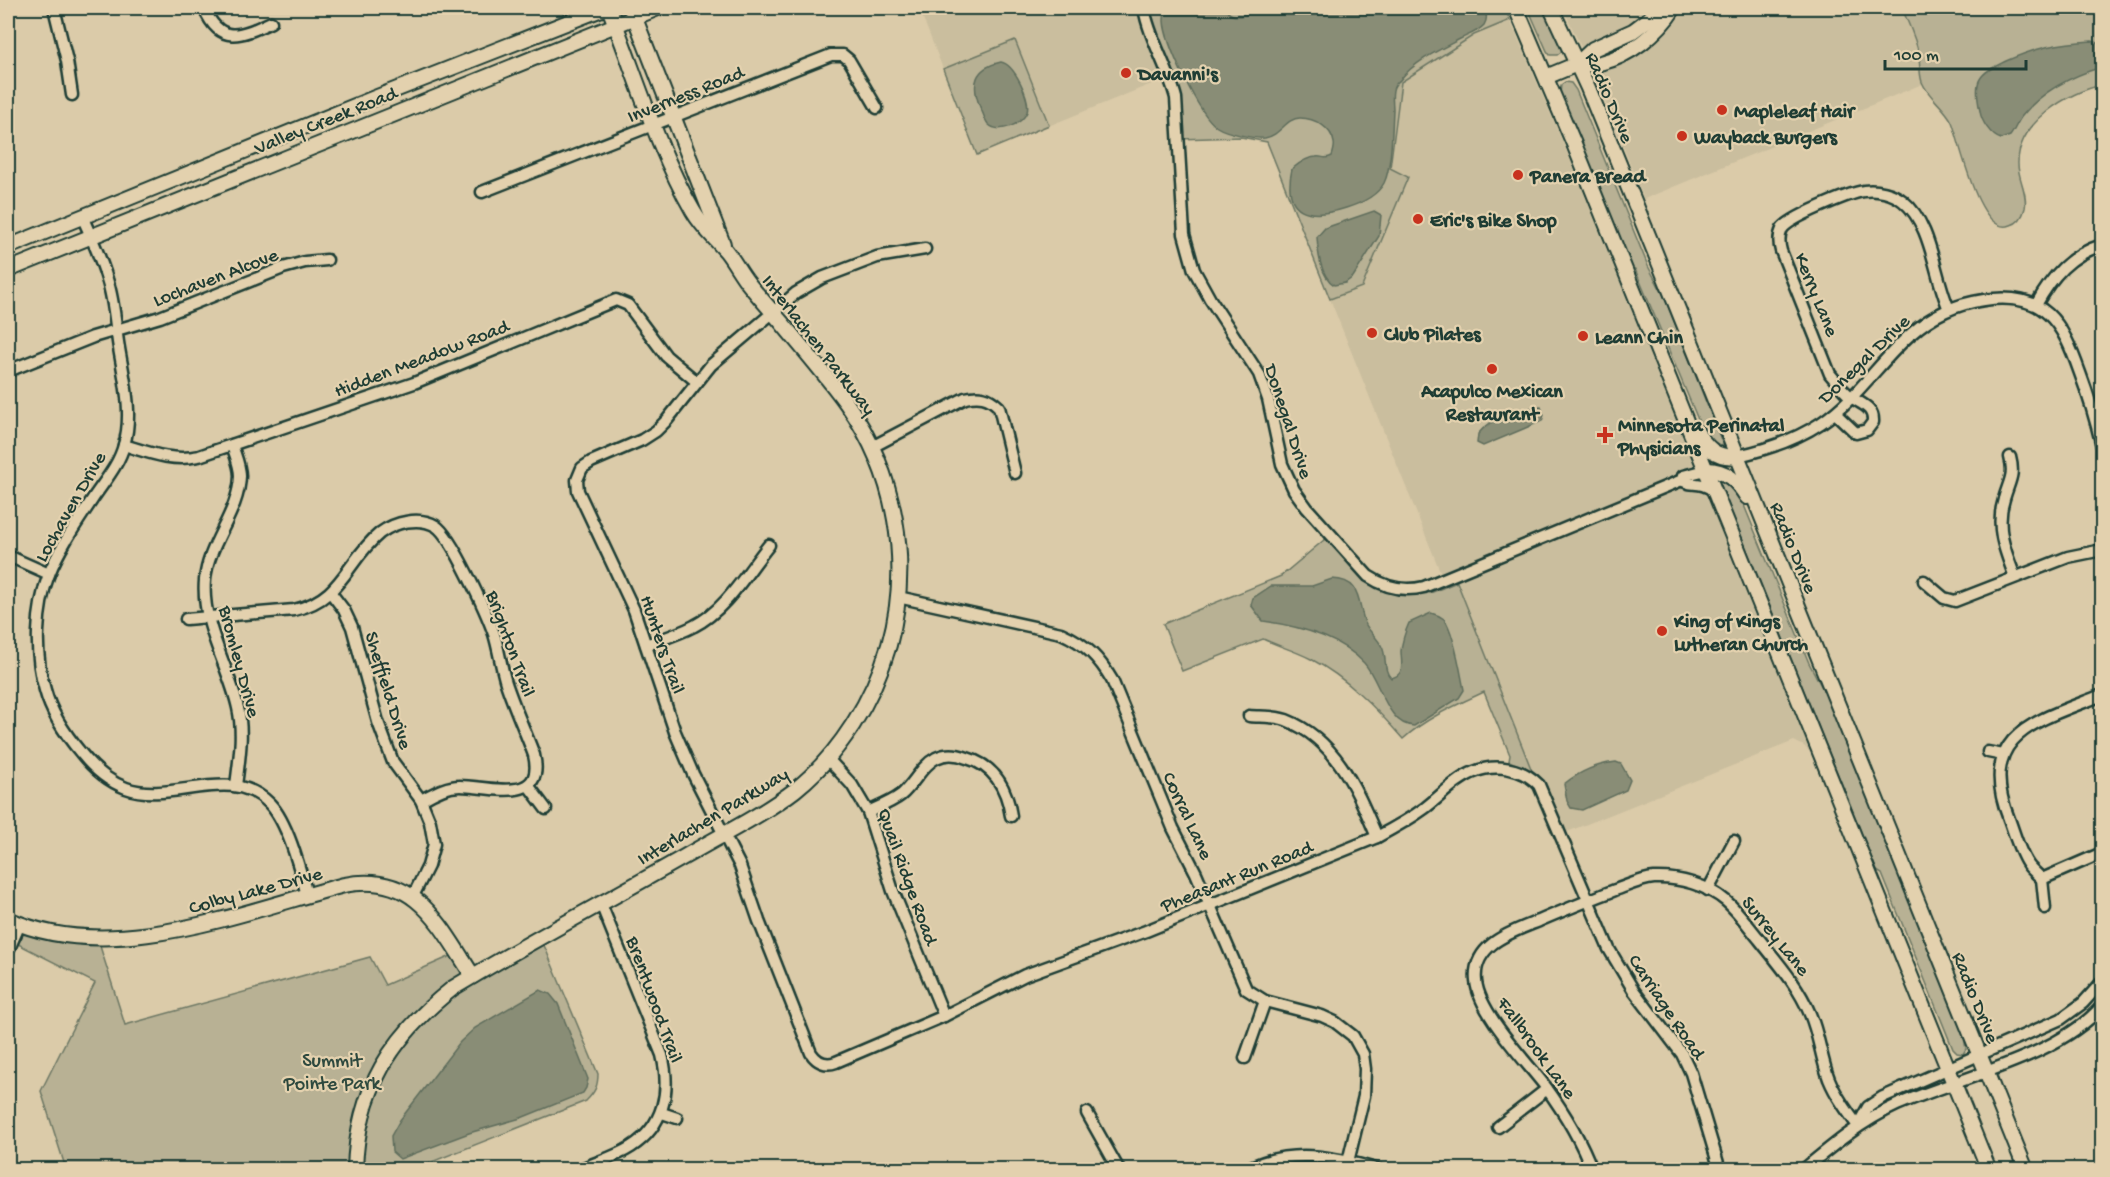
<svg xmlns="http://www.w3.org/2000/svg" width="2110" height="1177" font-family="'Gochi Hand',sans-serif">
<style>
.built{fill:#cabe9e}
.green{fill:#b8b194;stroke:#6c7764;stroke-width:1.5}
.water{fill:#898d76;stroke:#5f6d5c;stroke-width:1.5}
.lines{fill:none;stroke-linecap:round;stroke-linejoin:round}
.street-casing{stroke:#1f3d34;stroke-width:15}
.secondary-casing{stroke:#1f3d34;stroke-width:18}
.street{stroke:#e3d1ae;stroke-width:10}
.secondary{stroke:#e3d1ae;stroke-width:14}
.poi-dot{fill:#c8321e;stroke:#e3d1ae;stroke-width:2}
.labels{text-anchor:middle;stroke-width:4.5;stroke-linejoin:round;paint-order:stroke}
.poi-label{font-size:20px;font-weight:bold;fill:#1f3d34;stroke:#e3d1ae;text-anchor:start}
.street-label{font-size:20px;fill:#1f3d34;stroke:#e3d1ae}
.park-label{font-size:20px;fill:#2e493e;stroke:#e3d1ae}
</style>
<rect width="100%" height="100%" fill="#dbcba9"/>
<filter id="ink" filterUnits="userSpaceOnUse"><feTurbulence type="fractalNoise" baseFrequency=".0167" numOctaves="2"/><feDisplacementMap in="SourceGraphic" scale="12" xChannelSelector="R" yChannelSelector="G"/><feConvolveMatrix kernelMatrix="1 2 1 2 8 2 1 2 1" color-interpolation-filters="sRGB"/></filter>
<g filter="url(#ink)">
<g class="built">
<polygon points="919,8 1144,8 1171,76 977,155"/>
<polygon points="1563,8 1903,8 1932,80 1644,199 1599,86"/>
<polygon points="1510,20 1572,164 1810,752 1804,746 1794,741 1567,832 1548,787 1532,771 1457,582 1446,586 1330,299 1362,287 1408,177 1390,168 1401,82 1474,35"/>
</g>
<g class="green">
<polygon points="1144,8 1504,8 1510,20 1474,35 1401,82 1390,168 1408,177 1362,287 1330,299 1267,142 1241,137 1179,139 1179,117"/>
<polygon points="1528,8 1544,8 1562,48 1561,52 1557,55 1550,55 1547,51"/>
<path d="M1902 8H2102V85C2068 92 2017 123 2018 164 2018 179 2028 193 2025 208 2023 216 2018 223 2011 225 1979 239 1960 141 1952 122 1945 107 1928 97 1922 82 1919 73 1920 63 1919 55 1916 38 1908 23 1902 8Z"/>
<polygon points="1015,40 1049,125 977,155 943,69"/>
<path d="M1565 82 1571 83 1576 90 1648 266 1664 296 1725 450C1712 444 1705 435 1699 422L1635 269 1632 268 1560 94 1561 85Z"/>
<polygon points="1719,478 1729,483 1741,498 1809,663 1829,701 1963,1032 1966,1049 1963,1054 1957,1053 1953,1049 1882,874 1877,871 1718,479"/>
<path d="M1330 535 1377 582 1424 587 1430 593 1457 582 1532 771 1509 761 1510 755 1484 692C1456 705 1426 718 1403 739 1376 708 1347 678 1311 659 1296 651 1278 646 1263 639L1182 671 1163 624 1281 576Z"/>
<path d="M28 933 99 943 125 1025 370 957 385 985 458 953 473 976 541 938 598 1074C598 1086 595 1092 586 1101L414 1169H66L41 1091 95 983 18 944 23 935Z"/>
</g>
<g class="water">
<path d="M1165 8H1226C1231 24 1253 12 1264 8H1484C1487 14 1488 19 1484 25 1478 32 1468 35 1460 39 1439 50 1415 61 1400 80 1398 82 1395 84 1394 87 1391 93 1393 103 1393 110 1392 128 1392 167 1384 183 1377 196 1359 204 1346 208 1309 220 1282 214 1292 169 1299 163 1307 157 1316 157 1323 156 1325 160 1332 156 1333 153 1335 147 1334 143 1332 128 1315 118 1300 118 1286 118 1280 136 1265 138 1255 139 1226 133 1217 127 1199 115 1165 43 1164 21 1164 17 1165 12 1165 8Z"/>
<path d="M2092 41 2102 44V67C2071 76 2043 90 2022 116 2017 122 2015 130 2010 136L2001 139C1991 136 1981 121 1980 111 1978 102 1975 87 1980 79 1985 70 1998 65 2006 61 2038 47 2058 43 2092 41Z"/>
<path d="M1001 62C1014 64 1031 99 1027 112 1022 124 999 135 988 124 984 119 983 112 980 107 971 84 974 68 1001 62Z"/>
<path d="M1374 211 1381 215 1379 236 1353 277 1345 283 1334 285C1320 275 1318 253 1317 237L1325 228Z"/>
<path d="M1541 407 1544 415 1542 421 1483 446 1477 443 1478 434C1492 417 1519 408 1541 407Z"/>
<path d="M1332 579C1363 580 1357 602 1365 623 1369 632 1378 638 1382 647 1387 656 1383 671 1391 678 1406 675 1401 662 1401 651 1402 641 1405 632 1409 623L1431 613C1435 614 1440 616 1444 619 1454 630 1461 675 1464 690L1459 698 1414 726C1387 726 1380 680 1364 663 1340 637 1298 626 1263 621L1251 605 1253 598 1271 586H1312Z"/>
<path d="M1616 762 1621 764 1630 780 1626 790 1582 810 1571 808 1567 801 1564 784C1579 772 1598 764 1616 762Z"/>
<polygon points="540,990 550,994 558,1004 588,1079 586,1088 583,1093 521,1118 469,1133 400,1159 392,1152 391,1136 400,1120 460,1042 475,1028"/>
</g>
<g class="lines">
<defs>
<g id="street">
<polyline points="54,8 67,61 72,95"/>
<path d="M204 8C220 46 241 36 271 22"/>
<path d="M1144 8C1149 38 1168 67 1176 98L1184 234 1194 270 1210 299 1259 374 1268 399 1282 464 1294 490 1307 508 1368 576C1386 588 1404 592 1424 587L1682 480 1683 476 1706 470"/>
<polyline points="482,192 831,55 843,55 849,60 877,108"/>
<path d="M82 216C91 237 101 258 107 279 114 300 115 321 118 342 123 375 134 412 124 445 119 465 103 483 92 500 77 523 60 547 49 574 36 609 34 654 45 690 51 713 65 734 81 753 93 768 107 781 126 788 172 805 231 763 270 804 288 823 300 870 307 895"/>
<path d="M925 249 877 257 822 278 796 293 711 365 667 420 656 431 642 440 591 462 582 468 577 480 578 491 634 610 675 732 693 774 740 866 759 921 811 1053C817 1062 826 1066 836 1062L944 1016 1025 975 1146 931 1377 837C1394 828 1410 819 1425 808 1441 796 1456 779 1474 772 1496 763 1523 768 1539 785L1609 949 1634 991 1682 1054 1691 1073 1720 1170"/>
<path d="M2036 305C2052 276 2070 255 2102 245"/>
<polyline points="8,371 93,337 160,317 283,268 305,262 327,260"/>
<path d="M1835 413 1856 433 1867 430 1873 422C1874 407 1861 404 1851 397 1843 391 1837 382 1830 374L1781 251C1779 244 1778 237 1782 229 1789 218 1849 193 1864 191 1877 189 1893 193 1903 201 1932 224 1934 276 1949 309"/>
<path d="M124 445C150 453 173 462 199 456L414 383 616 300 628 305 666 356 697 382"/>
<path d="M232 445C235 455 240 465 240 476 239 513 208 543 205 580 201 625 229 666 238 708 244 734 239 760 236 786"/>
<path d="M872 447 965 398C979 395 988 396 999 407L1015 473"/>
<path d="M1737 456C1765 450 1797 439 1821 423 1858 398 1879 362 1911 334 1932 315 1956 304 1984 300 2045 291 2062 322 2080 373 2089 397 2096 421 2102 446"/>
<path d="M2010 457C2015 476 2009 481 2004 499 1995 527 2005 551 2015 577"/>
<path d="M1682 480C1690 487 1700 480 1714 491"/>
<polyline points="13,558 49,574"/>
<polyline points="1924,581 1944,598 1955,601 2068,557 2102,550"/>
<polyline points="331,593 344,610 352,627 378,722 393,762 421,800 430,822 434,844 428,866 413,896"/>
<path d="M898 597 1061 633C1086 644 1099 658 1112 680L1173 828 1196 873 1246 989 1265 1001 1322 1016 1335 1022 1353 1036 1363 1054 1365 1069 1364 1096 1346 1170"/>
<path d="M186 619 294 610C343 599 346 561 380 533 395 522 419 516 436 526 452 536 487 614 494 634 499 650 501 667 506 683 514 707 525 731 534 755 546 806 488 786 460 786 445 786 433 794 421 800"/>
<path d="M646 645C662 639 679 634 694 626 726 610 747 572 769 545"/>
<path d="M1249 716C1261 717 1276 716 1286 720 1337 740 1357 791 1377 837"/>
<polyline points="1988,752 2003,755"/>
<polyline points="827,758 852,785 868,812 893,891 944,1016"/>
<polyline points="528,785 546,809"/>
<path d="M868 812C879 807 892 802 901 795 914 784 921 766 936 758 946 753 957 754 967 758 995 766 1007 789 1011 816"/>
<path d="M2042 879C2037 874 2032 870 2029 866 2020 855 2014 832 2009 819 1975 733 2038 721 2102 695"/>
<polyline points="2042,879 2102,853"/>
<polyline points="2042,879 2045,908"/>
<polyline points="1708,890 1734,841"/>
<polyline points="8,951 20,924"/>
<polyline points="1245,1058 1265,1001"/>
<polyline points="662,1113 677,1118"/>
<polyline points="1087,1113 1119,1170"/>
<polyline points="1858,1125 1868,1107 1883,1097 2061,1019 2083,1003 2102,982"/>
<polyline points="1498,1127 1547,1089"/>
<path d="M579 1170C596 1162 616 1157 631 1147 664 1126 671 1091 662 1055L601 904"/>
<path d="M1245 1170C1289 1147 1334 1156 1379 1170"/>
<path d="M1592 1170C1581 1140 1564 1112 1545 1086 1526 1061 1479 1013 1476 981 1472 944 1512 932 1539 921 1564 910 1590 900 1615 890 1627 886 1641 879 1654 878 1679 877 1707 885 1726 901 1739 912 1748 926 1759 939 1778 963 1798 985 1810 1014 1819 1035 1821 1058 1829 1079 1836 1096 1847 1111 1858 1126"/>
<path d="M1803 1170C1833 1145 1862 1121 1897 1105 1960 1077 2057 1058 2102 1006"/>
</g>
<g id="secondary">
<polyline points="631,8 723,244"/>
<polyline points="1516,8 1574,144 1989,1170"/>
<polyline points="1551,8 1588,88 1652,245 2026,1170"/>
<path d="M1577 64C1584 64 1593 65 1600 63 1630 56 1658 33 1674 8"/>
<polyline points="1546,77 1577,64 1593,49 1633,31 1649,19 1659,8"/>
<polyline points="8,247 372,99 604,8"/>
<polyline points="8,270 658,8"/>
<path d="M1696 431C1706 447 1716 459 1737 456"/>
<path d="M1706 470C1727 470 1737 481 1747 497"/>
<path d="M8 919C110 966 242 912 344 885 416 871 439 924 473 976"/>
<path d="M355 1170C357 1090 392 1036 453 988 529 942 607 901 684 857 721 835 761 816 795 790 840 754 873 700 889 645 912 562 896 474 847 404 827 376 804 350 782 323 771 310 759 297 748 283 740 273 734 261 726 251 715 238 702 227 693 211 658 151 635 73 609 8"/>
</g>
</defs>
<use href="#street" class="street-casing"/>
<use href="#secondary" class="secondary-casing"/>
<use href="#street" class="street"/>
<use href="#secondary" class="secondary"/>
</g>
</g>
<g class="poi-dot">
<circle cx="1126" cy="73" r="6"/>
<circle cx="1722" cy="110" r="6"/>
<circle cx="1682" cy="136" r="6"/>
<circle cx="1518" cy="175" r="6"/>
<circle cx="1418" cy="219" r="6"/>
<circle cx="1372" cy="333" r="6"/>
<circle cx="1583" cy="336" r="6"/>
<circle cx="1492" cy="369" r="6"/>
<path d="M1602 426h6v6h6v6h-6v6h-6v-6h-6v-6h6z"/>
<circle cx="1662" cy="631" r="6"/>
</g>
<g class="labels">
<g class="poi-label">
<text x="1138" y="80">Davanni's</text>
<text x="1734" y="117">Mapleleaf Hair</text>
<text x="1694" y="143">Wayback Burgers</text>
<text x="1530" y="182">Panera Bread</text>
<text x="1430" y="226">Eric's Bike Shop</text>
<text x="1384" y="340">Club Pilates</text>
<text x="1595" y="343">Leann Chin</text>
<text x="1492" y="397" text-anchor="middle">Acapulco Mexican<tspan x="1492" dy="23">Restaurant</tspan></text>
<text x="1618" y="431">Minnesota Perinatal<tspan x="1618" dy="23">Physicians</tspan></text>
<text x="1674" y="627">King of Kings<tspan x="1674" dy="23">Lutheran Church</tspan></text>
</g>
<g class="street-label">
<text transform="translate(685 93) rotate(-22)" y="7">Inverness Road</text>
<text transform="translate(1611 97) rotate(67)" y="7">Radio Drive</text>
<text transform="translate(325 119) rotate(-22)" y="7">Valley Creek Road</text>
<text transform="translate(215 276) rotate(-21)" y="7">Lochaven Alcove</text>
<text transform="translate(1818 294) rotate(68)" y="7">Kerry Lane</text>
<text transform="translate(820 344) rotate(52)" y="7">Interlachen Parkway</text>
<text transform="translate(421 357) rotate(-21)" y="7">Hidden Meadow Road</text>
<text transform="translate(1863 358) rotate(-44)" y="7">Donegal Drive</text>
<text transform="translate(1290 421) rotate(72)" y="7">Donegal Drive</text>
<text transform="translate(69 506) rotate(-60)" y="7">Lochaven Drive</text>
<text transform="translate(1795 547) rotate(68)" y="7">Radio Drive</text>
<text transform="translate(512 643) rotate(70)" y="7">Brighton Trail</text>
<text transform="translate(664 644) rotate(71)" y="7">Hunters Trail</text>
<text transform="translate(241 661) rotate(75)" y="7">Bromley Drive</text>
<text transform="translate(390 690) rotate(73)" y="7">Sheffield Drive</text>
<text transform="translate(712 815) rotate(-31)" y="7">Interlachen Parkway</text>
<text transform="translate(1189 815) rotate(65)" y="7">Corral Lane</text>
<text transform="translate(1236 875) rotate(-22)" y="7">Pheasant Run Road</text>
<text transform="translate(909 876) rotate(70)" y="7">Quail Ridge Road</text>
<text transform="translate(255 889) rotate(-15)" y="7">Colby Lake Drive</text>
<text transform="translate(1777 935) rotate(51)" y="7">Surrey Lane</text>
<text transform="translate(1977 997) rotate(68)" y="7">Radio Drive</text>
<text transform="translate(656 999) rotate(70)" y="7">Brentwood Trail</text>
<text transform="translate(1668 1006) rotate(56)" y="7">Carriage Road</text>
<text transform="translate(1538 1047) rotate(54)" y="7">Fallbrook Lane</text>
</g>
<g class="park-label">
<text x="332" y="1066">Summit<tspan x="332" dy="23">Pointe Park</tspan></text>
</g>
</g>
<rect width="2110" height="1177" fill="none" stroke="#e3d1ae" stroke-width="30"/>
<rect x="15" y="15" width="2080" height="1147" fill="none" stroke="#1f3d34" stroke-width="2" filter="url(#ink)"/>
<path d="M1885 60v9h141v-9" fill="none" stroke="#1f3d34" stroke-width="3"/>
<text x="1894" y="60" font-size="18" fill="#1f3d34" stroke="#e3d1ae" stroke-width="4.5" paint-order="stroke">100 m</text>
</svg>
